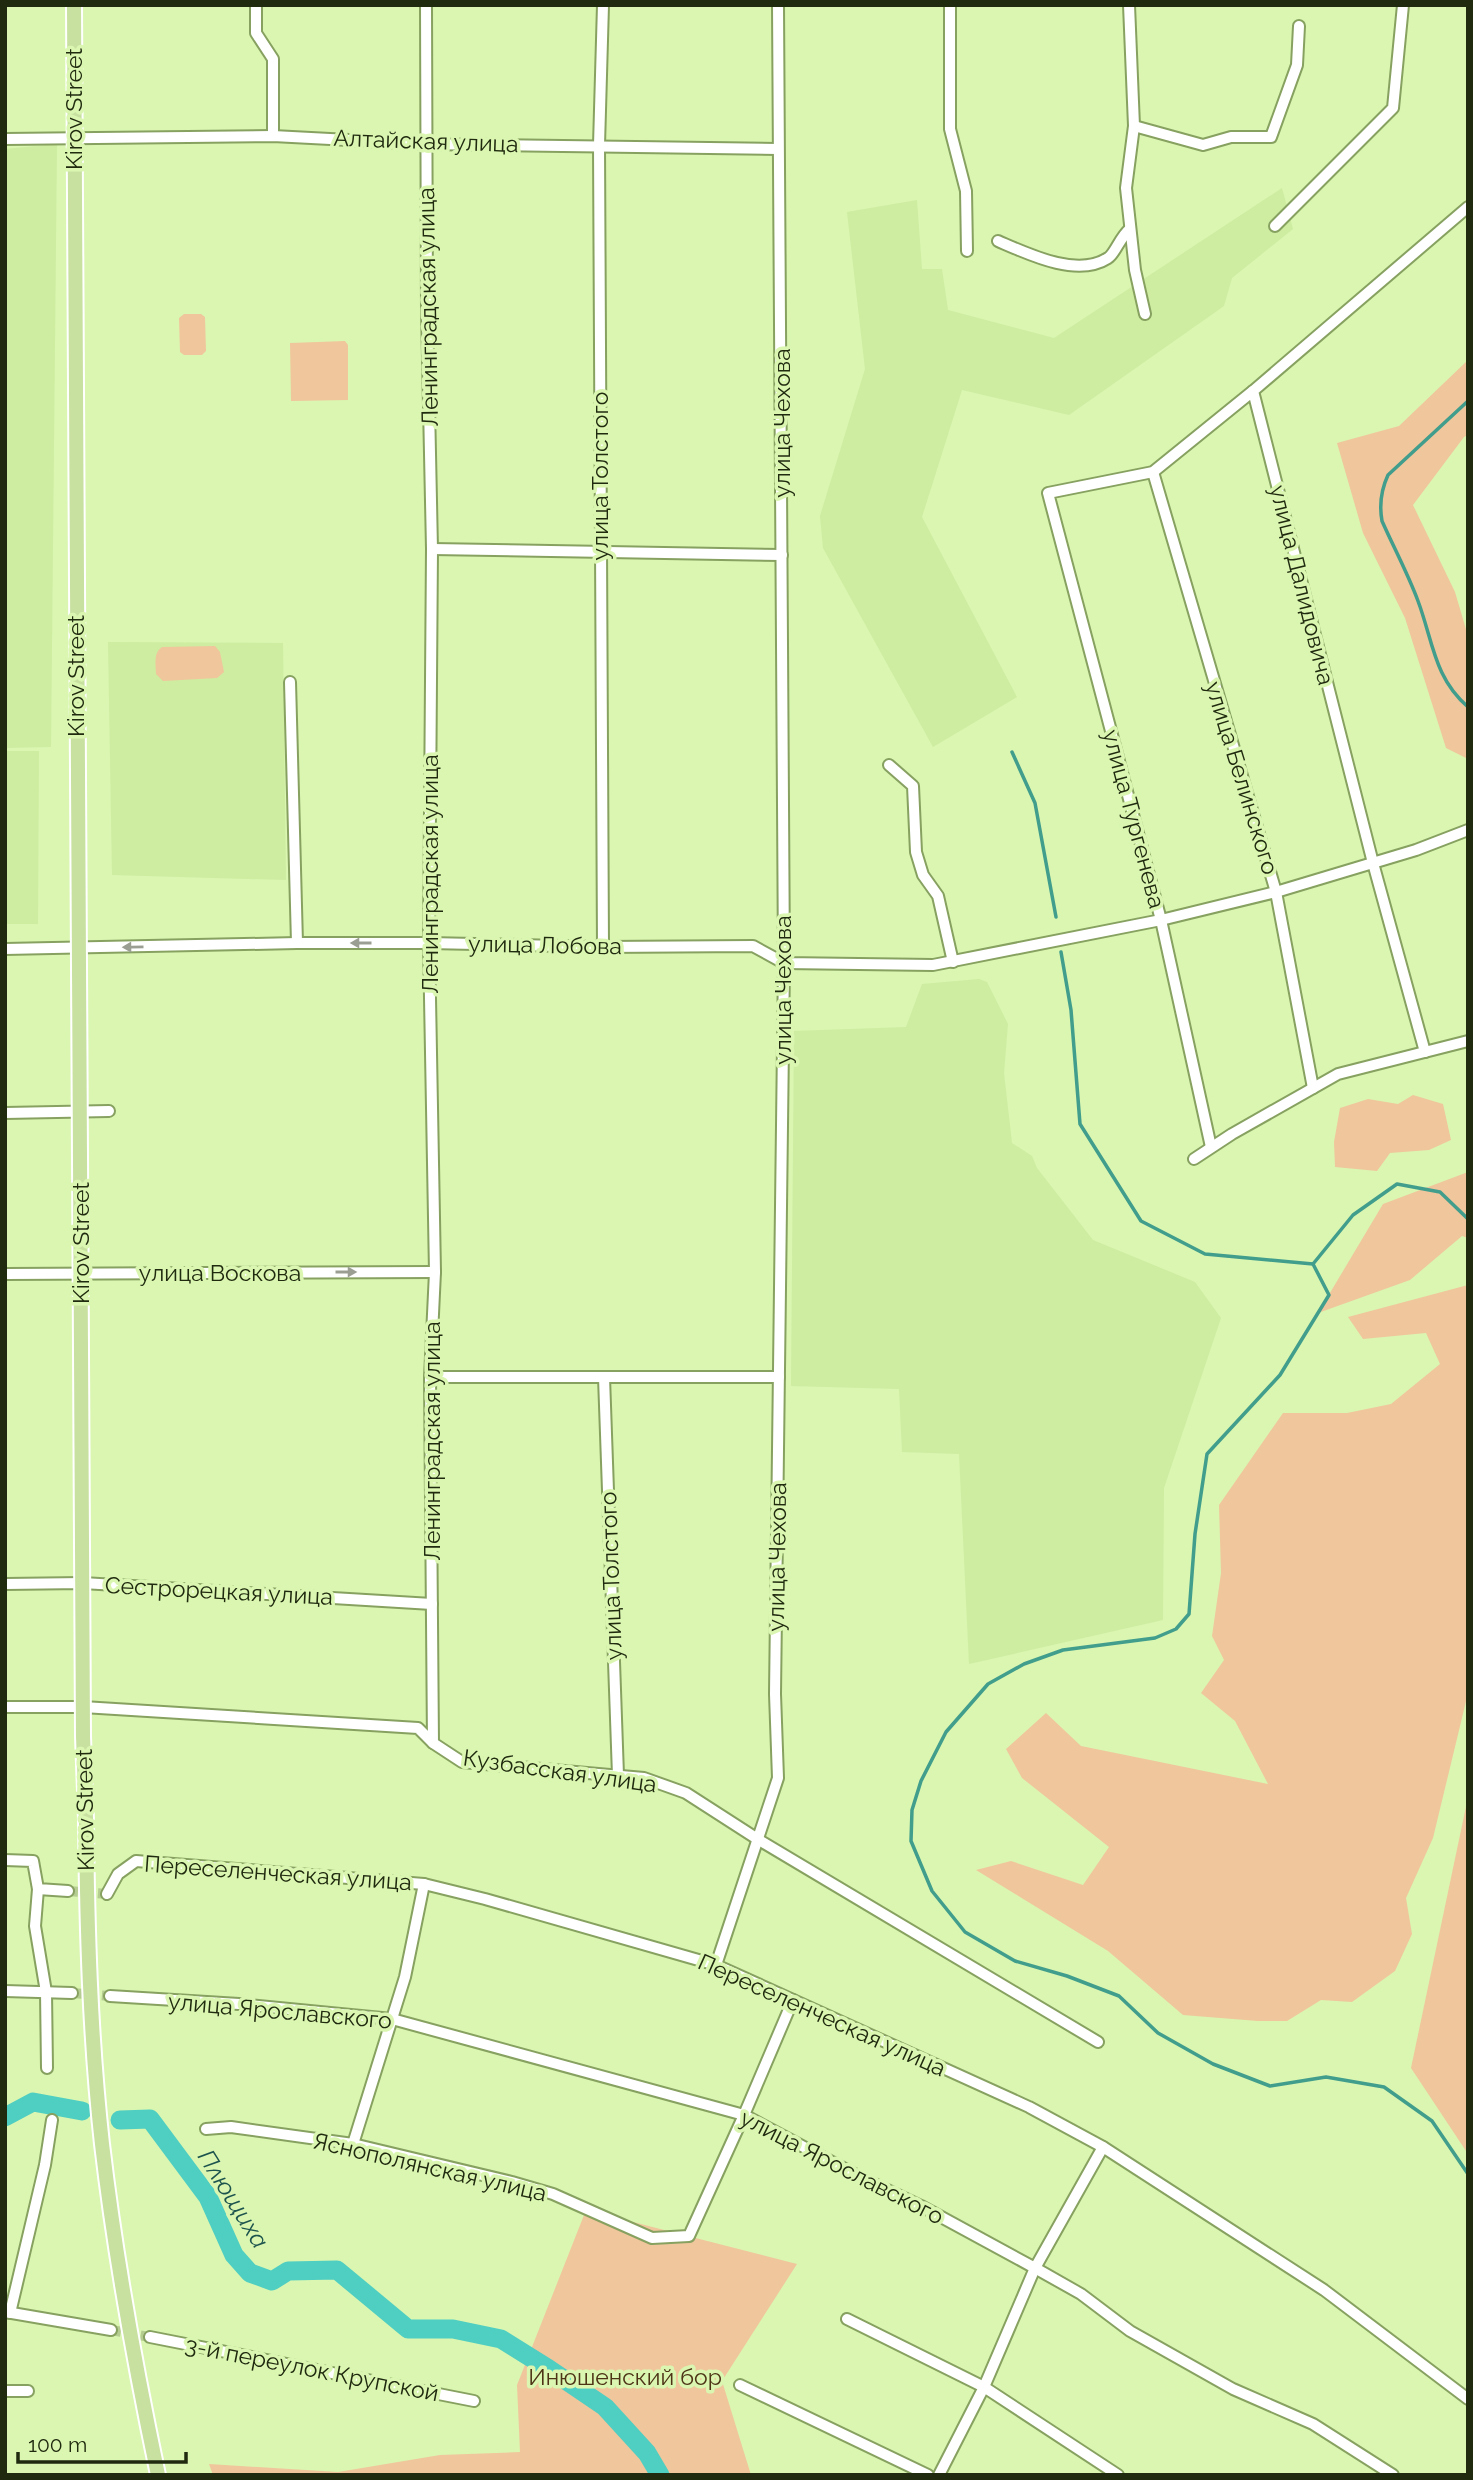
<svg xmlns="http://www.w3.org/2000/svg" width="1473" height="2480" font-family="Raleway,sans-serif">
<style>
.built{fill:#ceeda1}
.green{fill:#f0c69c}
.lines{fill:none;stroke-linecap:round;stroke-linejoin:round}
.stream{stroke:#419d8c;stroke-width:3.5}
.river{stroke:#4fcec2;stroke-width:19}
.minor-tunnel{stroke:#b5cd91;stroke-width:10;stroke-dasharray:10 5;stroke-linecap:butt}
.minor-casing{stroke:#87a160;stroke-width:14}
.major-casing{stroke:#fff;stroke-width:18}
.minor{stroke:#fff;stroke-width:10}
.major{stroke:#c8e0a0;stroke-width:14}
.major-bridge-casing{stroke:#fff;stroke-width:18;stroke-linecap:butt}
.major-bridge{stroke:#c8e0a0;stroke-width:14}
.oneway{fill:#9b9f93}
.labels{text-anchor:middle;stroke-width:7;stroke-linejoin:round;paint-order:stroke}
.street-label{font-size:23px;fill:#202a0f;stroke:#daf6b1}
.park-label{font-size:23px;fill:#4e3417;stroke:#daf6b1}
.water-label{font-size:24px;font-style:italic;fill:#1e544e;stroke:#daf6b1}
</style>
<rect width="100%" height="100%" fill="#daf6b1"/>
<g class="built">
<polygon points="57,144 51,747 5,748 5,149"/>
<polygon points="1282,188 1293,229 1232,278 1224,306 1069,415 962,390 922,517 1017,697 933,747 823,548 820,516 865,369 847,212 917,200 922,269 942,269 948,310 1054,338"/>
<polygon points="108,642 283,643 286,880 112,875"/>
<polygon points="5,751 39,751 38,924 5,924"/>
<polygon points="979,979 987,982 1008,1024 1004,1073 1012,1143 1032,1156 1037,1168 1093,1240 1195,1282 1221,1318 1164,1488 1163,1620 969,1664 959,1454 902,1452 899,1389 791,1386 794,1031 906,1027 922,984"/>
</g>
<g class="green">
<polygon points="184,314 201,314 205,317 206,351 202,355 184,355 180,352 179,318"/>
<polygon points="345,341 348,345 348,400 291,401 290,343"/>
<polygon points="1468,360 1468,435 1464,437 1413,505 1455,592 1468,636 1468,759 1446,748 1405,618 1363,533 1337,443 1399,426"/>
<path d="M215 646 220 652 224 672 217 678 163 681 156 674C156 665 153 653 162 647Z"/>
<polygon points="1413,1095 1443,1104 1451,1140 1429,1150 1390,1153 1377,1171 1335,1167 1334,1142 1340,1108 1368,1099 1398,1104"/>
<polygon points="1468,1172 1468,1238 1462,1236 1410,1280 1318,1313 1383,1204"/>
<polygon points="1468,1285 1468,1693 1433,1838 1406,1898 1412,1934 1395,1971 1352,2002 1321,2000 1287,2021 1258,2021 1183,2015 1108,1951 976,1870 1011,1861 1083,1885 1109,1847 1022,1778 1006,1749 1046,1713 1081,1746 1268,1784 1235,1721 1201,1693 1224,1660 1212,1636 1221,1573 1219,1505 1283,1413 1347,1413 1391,1404 1440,1364 1426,1333 1363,1339 1348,1317"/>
<polygon points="1468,1797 1468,2154 1411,2068"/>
<polygon points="586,2210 797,2264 722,2381 751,2475 213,2475 209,2464 338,2472 440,2455 520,2452 517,2385"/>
</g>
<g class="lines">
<g class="stream">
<path d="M1468 401 1388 475C1381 490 1379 504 1382 521 1394 548 1408 574 1418 601 1433 641 1434 678 1468 707"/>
<polyline points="1012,752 1035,803 1056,917"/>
<polyline points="1061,952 1071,1010 1080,1124 1141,1221 1205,1254 1313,1264"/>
<polyline points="1468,1219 1440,1192 1397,1184 1353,1215 1313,1264 1329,1295 1280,1375 1207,1454 1195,1534 1189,1614 1176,1629 1155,1638 1063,1650 1024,1664 988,1684 946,1732 921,1781 912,1810 911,1841 932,1891 965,1932 1015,1961 1067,1976 1119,1996 1158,2033 1213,2064 1270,2086 1326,2077 1384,2087 1432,2121 1468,2174"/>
</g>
<g class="river">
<polyline points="5,2117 33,2102 82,2111"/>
<polyline points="120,2120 150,2119 208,2197 234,2255 250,2273 272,2281 288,2271 337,2270 408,2329 453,2329 501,2339 549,2369 605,2407 647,2453 660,2475"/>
</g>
<g class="minor-tunnel">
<polyline points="68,1891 107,1894"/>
<polyline points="72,1993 110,1996"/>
<polyline points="111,2330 150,2337"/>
</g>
<defs>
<g id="minor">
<polyline points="256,5 256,33 273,59 273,136"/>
<polyline points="426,5 427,310 432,549 429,943 435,1272 430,1377 433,1743"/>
<polyline points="950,5 950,129 966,191 967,251"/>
<polyline points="1129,5 1134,126 1126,188 1135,270 1145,314"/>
<polyline points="1134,126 1203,145 1231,137 1271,137 1297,65 1299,26"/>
<polyline points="5,139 273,136 425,144 778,149"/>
<polyline points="1275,226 1393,108 1403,5"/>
<path d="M998 241C1028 254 1077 278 1108 258 1115 254 1120 237 1130 229"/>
<polyline points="1153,472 1276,892 1313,1088"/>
<polyline points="432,549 782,555"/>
<polyline points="290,682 297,943"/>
<polyline points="889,765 913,786 916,852 923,875 938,896 953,962"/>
<polyline points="603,947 599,145 603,5"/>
<polyline points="5,949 297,943 429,943 603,947 753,946 784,963 933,965 1161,920 1276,892 1416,850 1468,830"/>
<polyline points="1425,1052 1373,863 1253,391 1468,207"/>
<polyline points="5,1113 109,1111"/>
<polyline points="1211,1147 1161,920 1048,493 1153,472 1253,391"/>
<polyline points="1194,1159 1232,1134 1338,1074 1468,1041"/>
<polyline points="5,1274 435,1272"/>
<polyline points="430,1377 779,1377"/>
<polyline points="604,1377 618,1775"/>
<polyline points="5,1584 83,1583 432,1604"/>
<polyline points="5,1707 83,1707 418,1728 433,1743 462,1762 644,1778 686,1793 759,1840 1098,2042"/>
<polyline points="5,1860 33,1861 38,1889 68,1891"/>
<polyline points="38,1889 35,1926 46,1992 47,2068"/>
<polyline points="107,1894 118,1874 136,1861 424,1884 485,1899 716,1965 1029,2107 1103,2147 1324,2290 1468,2399"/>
<polyline points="716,1965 778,1778 775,1694 784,963 778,5"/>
<polyline points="5,1991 72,1993"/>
<polyline points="110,1996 239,2004 392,2019 744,2115 858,2176 921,2206 1035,2268 1081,2294 1130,2331 1233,2389 1313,2424 1393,2475"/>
<polyline points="206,2129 231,2127 353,2144 512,2182 553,2194 652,2238 689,2236 744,2115 793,2000"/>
<polyline points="353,2144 405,1977 424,1884"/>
<polyline points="6,2312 111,2330"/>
<polyline points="10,2313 45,2165 52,2120"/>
<polyline points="847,2319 984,2387 1118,2475"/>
<polyline points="150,2337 474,2401"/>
<polyline points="740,2385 928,2475"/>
<polyline points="5,2391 28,2391"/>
<polyline points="939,2475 984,2387 1035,2268 1103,2147"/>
</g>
<polyline id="major" points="74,5 83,1736 86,1820"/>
</defs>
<use href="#minor" class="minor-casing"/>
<use href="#major" class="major-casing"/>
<use href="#minor" class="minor"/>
<use href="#major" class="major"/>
<defs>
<path id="major-bridge" d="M86 1820C87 1928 90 2036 102 2144 115 2255 135 2366 158 2475"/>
</defs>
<use href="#major-bridge" class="major-bridge-casing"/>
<use href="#major-bridge" class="major-bridge"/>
</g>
<defs><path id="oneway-solid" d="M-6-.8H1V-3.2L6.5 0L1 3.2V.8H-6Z" transform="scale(1.75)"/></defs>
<g class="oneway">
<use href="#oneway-solid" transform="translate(361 943) rotate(180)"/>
<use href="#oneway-solid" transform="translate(133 947) rotate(179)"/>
<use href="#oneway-solid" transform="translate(346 1272)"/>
</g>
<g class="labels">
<g class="street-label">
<text transform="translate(74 109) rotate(-90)" y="8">Kirov Street</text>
<text transform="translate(426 141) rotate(2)" y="8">Алтайская улица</text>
<text transform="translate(428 307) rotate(-91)" y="8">Ленинградская улица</text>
<text transform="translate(782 423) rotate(-90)" y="8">улица Чехова</text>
<text transform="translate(600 476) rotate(-90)" y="8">улица Толстого</text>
<text transform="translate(1302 585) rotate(76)" y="8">улица Далидовича</text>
<text transform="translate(76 676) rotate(-90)" y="8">Kirov Street</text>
<text transform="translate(1242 778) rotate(73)" y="8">улица Белинского</text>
<text transform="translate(1134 819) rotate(75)" y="8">улица Тургенева</text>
<text transform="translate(430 874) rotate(-90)" y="8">Ленинградская улица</text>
<text transform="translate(545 945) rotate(1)" y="8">улица Лобова</text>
<text transform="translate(783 990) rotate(-90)" y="8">улица Чехова</text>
<text transform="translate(81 1243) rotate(-90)" y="8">Kirov Street</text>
<text x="220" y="1281">улица Воскова</text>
<text transform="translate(432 1441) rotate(-90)" y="8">Ленинградская улица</text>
<text transform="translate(777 1557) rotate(-89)" y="8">улица Чехова</text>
<text transform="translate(611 1576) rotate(-92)" y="8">улица Толстого</text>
<text transform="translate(219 1591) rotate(3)" y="8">Сестрорецкая улица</text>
<text transform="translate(560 1771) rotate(8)" y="8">Кузбасская улица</text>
<text transform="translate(85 1810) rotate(-91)" y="8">Kirov Street</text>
<text transform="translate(278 1873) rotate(4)" y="8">Переселенческая улица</text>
<text transform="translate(280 2011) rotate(5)" y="8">улица Ярославского</text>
<text transform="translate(822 2015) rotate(24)" y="8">Переселенческая улица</text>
<text transform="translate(430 2167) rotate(13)" y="8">Яснополянская улица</text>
<text transform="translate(842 2167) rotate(27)" y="8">улица Ярославского</text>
<text transform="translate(312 2369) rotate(11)" y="8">3-й переулок Крупской</text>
</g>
<g class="park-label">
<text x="625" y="2385">Инюшенский бор</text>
</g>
<g class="water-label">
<text transform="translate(233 2199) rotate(58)" y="8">Плющиха</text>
</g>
</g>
<rect width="1473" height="2480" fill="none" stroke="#202a0f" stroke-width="14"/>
<path d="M18 2452v10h168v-10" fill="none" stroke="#202a0f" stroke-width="3.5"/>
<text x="28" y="2452" font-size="21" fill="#202a0f" stroke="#daf6b1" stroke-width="5" paint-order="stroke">100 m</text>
</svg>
